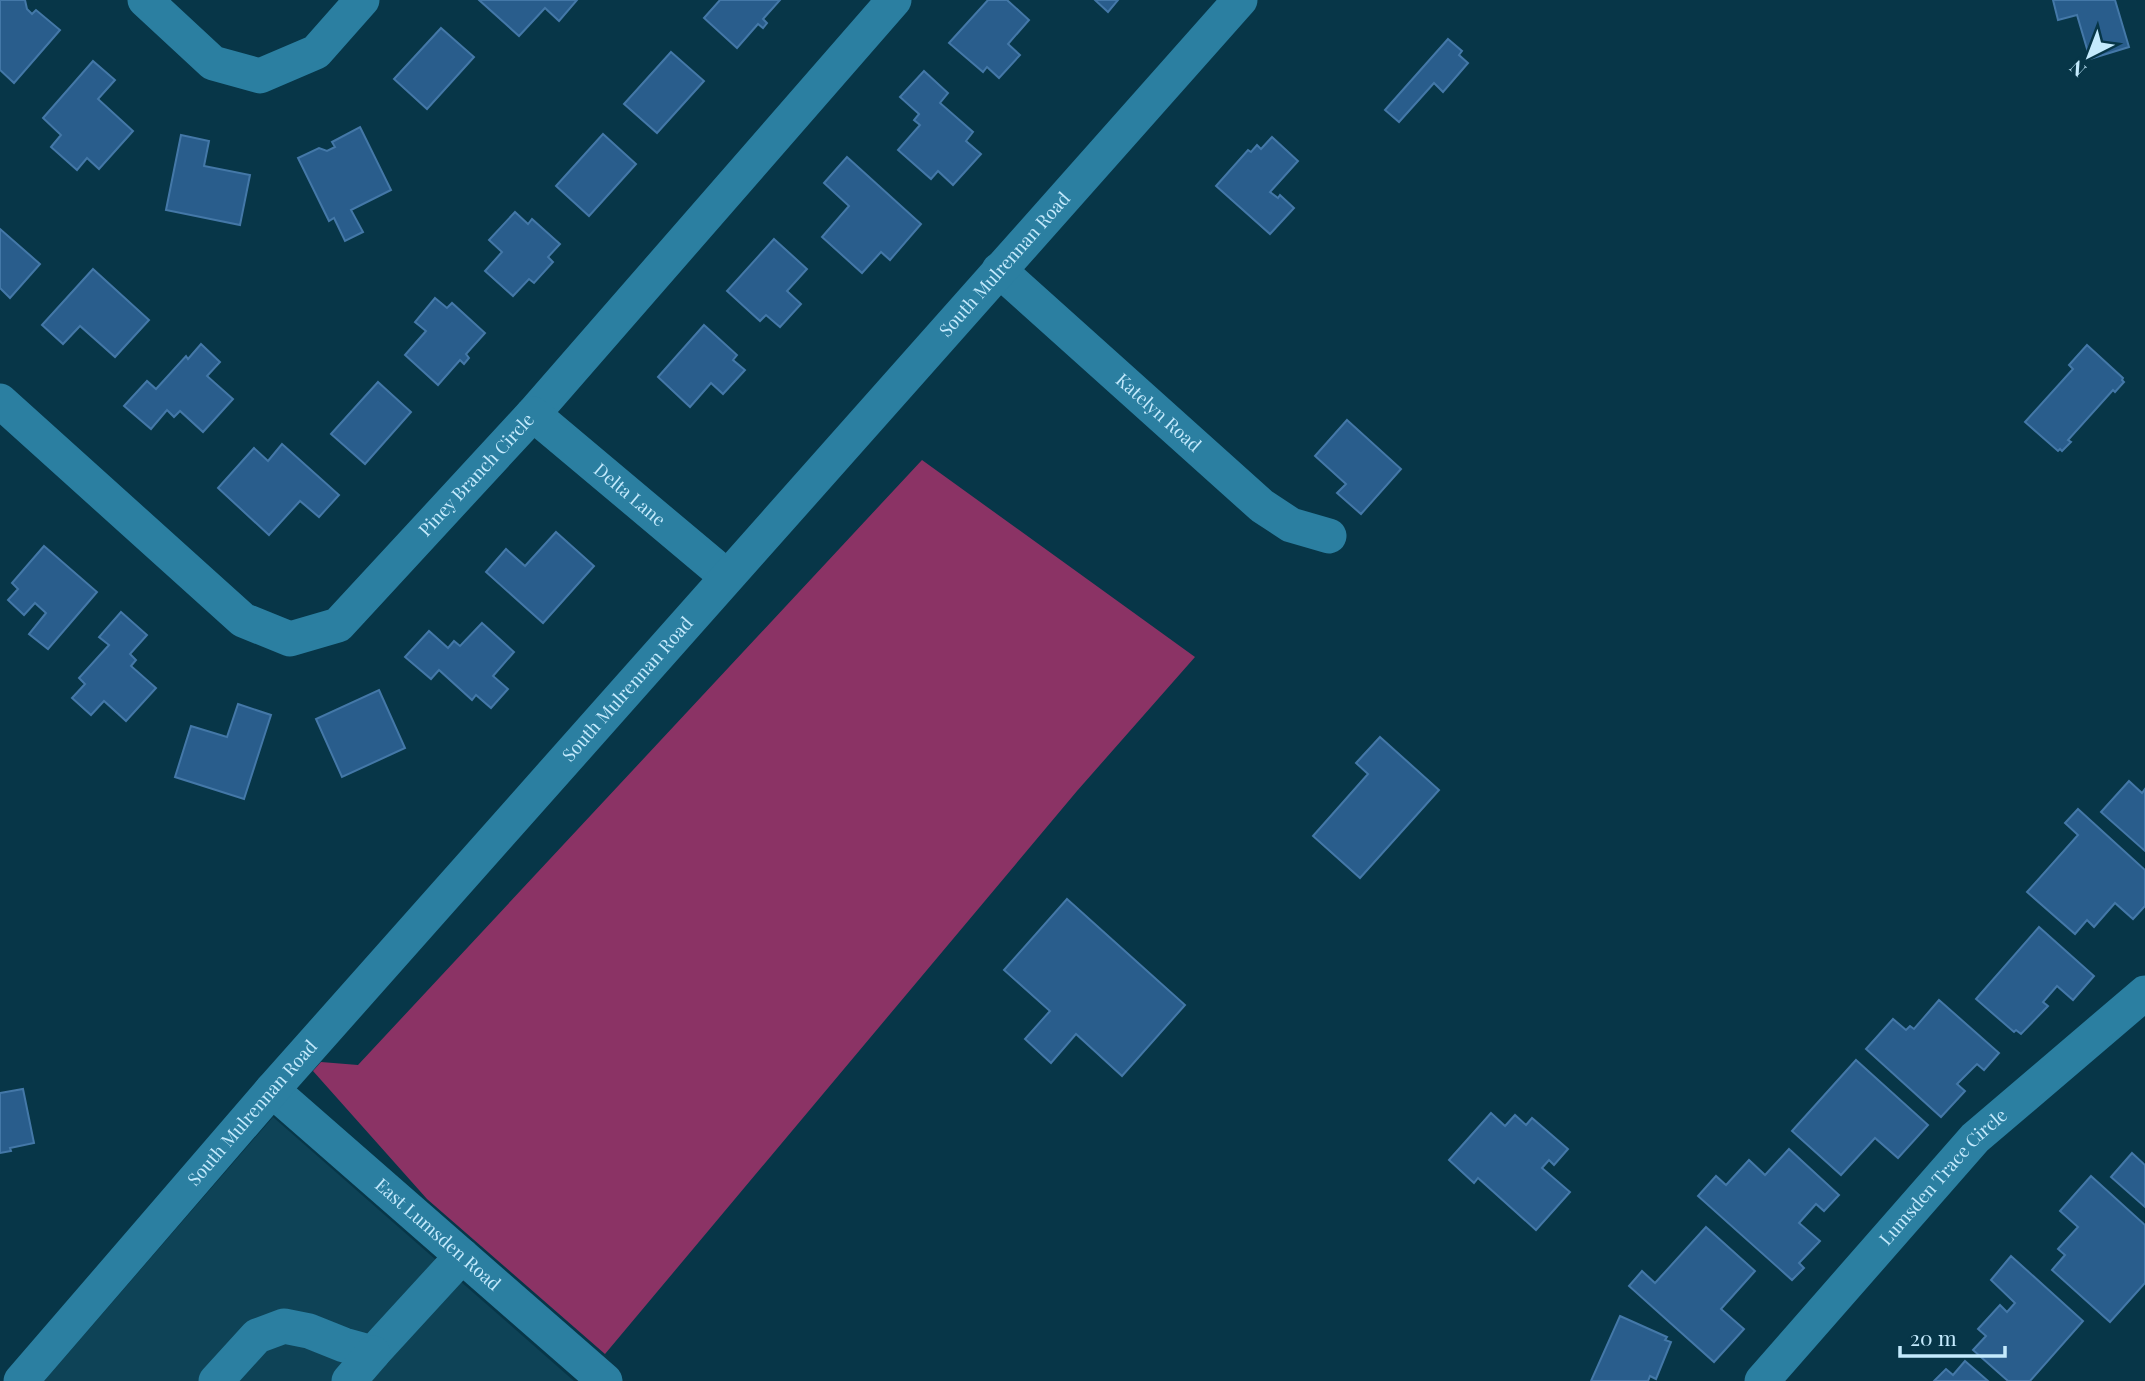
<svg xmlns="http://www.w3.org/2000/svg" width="2145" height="1381" font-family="'Playfair Display',serif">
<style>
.built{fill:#0e4357}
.forest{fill:#8b3365}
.building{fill:#295d8c;stroke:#4478a8;stroke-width:2}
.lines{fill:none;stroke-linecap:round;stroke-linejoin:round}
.minor{stroke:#2b7fa1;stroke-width:35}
.labels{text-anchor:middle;stroke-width:5;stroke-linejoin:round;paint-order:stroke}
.street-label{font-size:18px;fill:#c4eafd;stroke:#073648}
</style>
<rect width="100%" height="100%" fill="#073648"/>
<polygon class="built" points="273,1117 574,1381 44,1381"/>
<polygon class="forest" points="922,460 1195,657 1077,791 605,1354 427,1199 313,1071 321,1062 358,1065"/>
<g class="building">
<polygon points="0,0 25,0 27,9 32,14 36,10 60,30 14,83 0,70"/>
<polygon points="479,0 577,0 559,21 545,8 519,36"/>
<polygon points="720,0 780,0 763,19 767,23 763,28 758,24 737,48 704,18"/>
<polygon points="988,0 1007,0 1029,20 1008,44 1020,55 999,78 987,67 983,72 949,43"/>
<polygon points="1095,0 1118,0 1108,12"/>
<polygon points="2053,0 2115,0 2129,47 2090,59 2077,15 2058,20"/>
<polygon points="441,28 474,57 427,109 394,79"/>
<polygon points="1448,39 1462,51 1459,55 1468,63 1443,92 1434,83 1399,122 1385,110"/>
<polygon points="671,52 704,81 657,133 624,104"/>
<polygon points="93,61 115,80 98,99 133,131 99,169 87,158 77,170 51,147 61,135 43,118"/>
<polygon points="924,71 948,93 940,103 973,132 966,141 981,154 953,185 938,171 931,179 898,150 920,125 914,120 919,114 900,97"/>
<polygon points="360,127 391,190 351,210 363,232 345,241 334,218 329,221 298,158 319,148 327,151 335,147 332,142"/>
<polygon points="603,134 636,164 589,216 556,186"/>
<polygon points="181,135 209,141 204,166 250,175 240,225 166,210"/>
<polygon points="1272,137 1298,161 1270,192 1278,198 1280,195 1294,208 1270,234 1216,186 1248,150 1251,152 1257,145 1261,149"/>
<polygon points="847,157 921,224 890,260 881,252 862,273 822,237 849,206 824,183"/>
<polygon points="515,212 528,224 532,219 560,244 548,257 553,262 534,283 529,279 513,296 485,271 502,252 489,240"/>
<polygon points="0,229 40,264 10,298 0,288"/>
<polygon points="774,239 807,269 787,291 801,304 780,327 766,315 760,321 727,291"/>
<polygon points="93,269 149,320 115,357 80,326 63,344 42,325"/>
<polygon points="435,298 447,308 452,303 485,333 466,354 469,358 464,364 460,360 438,385 405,355 426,331 415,322"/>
<polygon points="704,325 737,355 733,360 745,370 723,394 711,383 690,407 658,377"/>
<polygon points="201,344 220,362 207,376 233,399 203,432 180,411 174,417 167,410 151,429 124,406 147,381 156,389 186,356 188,359"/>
<polygon points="2087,345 2123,378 2122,380 2124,382 2115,392 2113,390 2068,440 2071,442 2062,451 2060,449 2058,451 2025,422 2073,369 2069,365"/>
<polygon points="378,382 411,412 365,464 331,434"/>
<polygon points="1347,420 1401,469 1361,514 1337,493 1346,484 1315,456"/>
<polygon points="282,444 339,495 319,517 300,501 269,535 218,488 254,448 268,461"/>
<polygon points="556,532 594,566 543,623 486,572 506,549 525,566"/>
<polygon points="44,546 97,592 48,649 29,634 46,613 35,603 24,615 8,600 18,589 12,583"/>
<polygon points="121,612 147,635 130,654 136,660 131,666 156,688 126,721 104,701 91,715 72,698 85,684 79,678 109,645 99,637"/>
<polygon points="482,623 514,652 493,676 508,689 491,708 476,695 472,700 439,670 431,679 405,657 429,631 448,648 454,641 460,646"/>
<polygon points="379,690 405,748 342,777 316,719"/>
<polygon points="238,704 271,715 244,799 175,777 191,726 227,737"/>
<polygon points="1380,737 1439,790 1360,878 1313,836 1368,774 1356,763"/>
<polygon points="2129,781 2142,793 2145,789 2145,851 2101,812"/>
<polygon points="2078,809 2145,870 2145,906 2133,919 2115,903 2094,927 2087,920 2075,934 2027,892 2078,835 2065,823"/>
<polygon points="1067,899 1185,1005 1122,1076 1076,1034 1051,1063 1025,1039 1050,1011 1004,970"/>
<polygon points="2039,927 2094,976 2073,1000 2057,986 2043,1002 2048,1006 2021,1034 2016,1030 2014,1032 1976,999"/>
<polygon points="1939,1000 1999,1053 1984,1070 1977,1064 1957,1084 1965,1091 1941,1117 1866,1049 1893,1019 1906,1030 1910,1026 1914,1029"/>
<polygon points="1856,1060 1928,1125 1898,1158 1875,1138 1841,1175 1792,1131"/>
<polygon points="23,1089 34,1143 10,1148 11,1151 0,1153 0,1093"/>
<polygon points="1491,1113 1505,1126 1515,1115 1526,1125 1532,1118 1568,1149 1554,1165 1549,1160 1542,1168 1570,1192 1536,1230 1478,1178 1474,1183 1449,1160"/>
<polygon points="1789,1149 1839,1195 1824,1211 1816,1204 1799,1223 1820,1241 1799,1263 1804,1268 1792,1280 1698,1196 1716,1176 1726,1185 1749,1160 1765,1175"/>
<polygon points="2132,1153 2145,1165 2145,1207 2111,1177"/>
<polygon points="2091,1176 2145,1225 2145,1283 2110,1322 2052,1270 2065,1255 2058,1249 2078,1227 2060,1211"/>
<polygon points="1706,1227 1755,1271 1721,1309 1744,1329 1714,1362 1629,1286 1642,1271 1655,1283"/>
<polygon points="2011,1256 2083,1321 2030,1381 2008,1381 1973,1350 1986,1336 1978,1329 2000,1305 2007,1312 2015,1303 1991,1280"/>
<polygon points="1620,1316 1667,1337 1665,1340 1671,1342 1656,1379 1650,1376 1648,1381 1591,1381"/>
<polygon points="1965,1361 1988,1381 1934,1381 1946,1369 1953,1375"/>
</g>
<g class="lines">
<g class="minor">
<polyline points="145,0 213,63 260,76 316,52 362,0"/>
<path id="s1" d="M999 270 1262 506 1291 525 1329 536"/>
<path id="s2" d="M0 401 243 620 290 639 338 625 533 414 894 0"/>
<path id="s3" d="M533 414 726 576"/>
<path id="s4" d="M272 1090 605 1381"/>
<path id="s5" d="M21 1381 272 1090 1240 0"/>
<polyline points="216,1381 257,1336 284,1326 309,1331 344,1345 373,1353 462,1256"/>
<polyline points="349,1381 373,1353"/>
<path id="s6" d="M1762 1381 1975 1138 2145 993"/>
</g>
</g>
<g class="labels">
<g class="street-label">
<text dy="6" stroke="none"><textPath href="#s5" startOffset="1488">South Mulrennan Road</textPath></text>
<text dy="6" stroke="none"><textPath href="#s1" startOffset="214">Katelyn Road</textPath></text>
<text dy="6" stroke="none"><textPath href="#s2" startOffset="632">Piney Branch Circle</textPath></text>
<text dy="6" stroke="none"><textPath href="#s3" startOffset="126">Delta Lane</textPath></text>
<text dy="6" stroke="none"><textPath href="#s5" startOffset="920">South Mulrennan Road</textPath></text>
<text dy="6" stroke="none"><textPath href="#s5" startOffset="354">South Mulrennan Road</textPath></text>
<text dy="6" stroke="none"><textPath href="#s6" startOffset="273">Lumsden Trace Circle</textPath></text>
<text dy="6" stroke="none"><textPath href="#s4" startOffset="220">East Lumsden Road</textPath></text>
</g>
</g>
<g transform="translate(2089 56) rotate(222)" stroke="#073648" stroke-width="5" paint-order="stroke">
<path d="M0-5L12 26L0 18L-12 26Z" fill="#c4eafd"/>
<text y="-10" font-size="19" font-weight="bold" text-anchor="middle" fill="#c4eafd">N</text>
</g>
<path d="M1900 1346v10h105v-10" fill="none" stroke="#c4eafd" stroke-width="3.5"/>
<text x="1910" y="1346" font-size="21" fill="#c4eafd" stroke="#073648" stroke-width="5" paint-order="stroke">20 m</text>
</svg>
